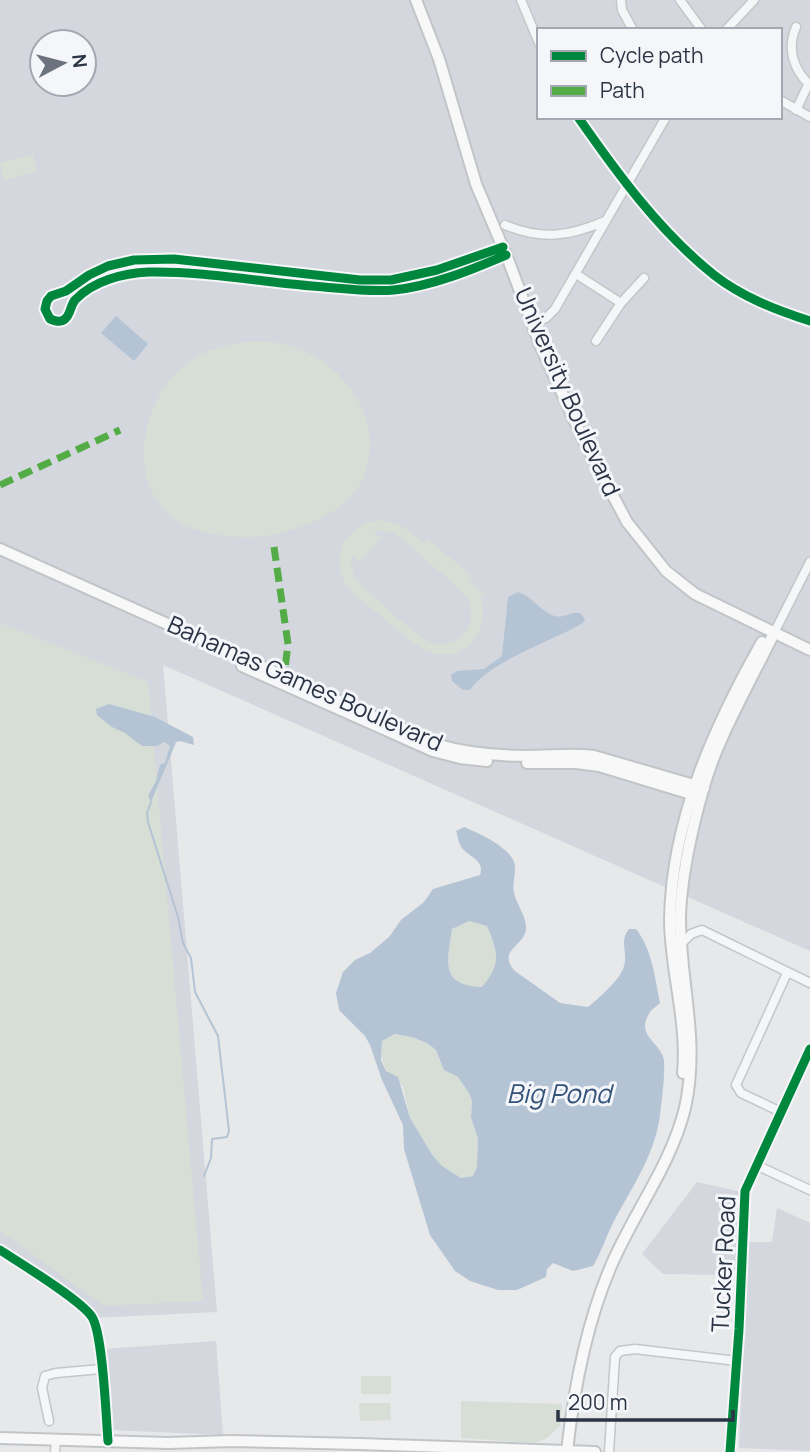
<svg xmlns="http://www.w3.org/2000/svg" width="810" height="1452" font-family="Manrope,sans-serif">
<style>
.built{fill:#d4d7dd;fill-rule:evenodd}
.green{fill:#d6ded6;fill-rule:evenodd}
.water{fill:#b4c4d5;fill-rule:evenodd}
.lines{fill:none;stroke-linecap:round;stroke-linejoin:round}
.stream{stroke:#b4c4d5;stroke-width:2}
.minor-casing{stroke:#c4c6c8;stroke-width:11}
.major-casing{stroke:#c2c5c8;stroke-width:14}
.minor{stroke:#f5f6f7;stroke-width:8}
.major{stroke:#f8f8f8;stroke-width:10}
.quiet{stroke:#54ac47;stroke-width:7;stroke-dasharray:14 7;stroke-linecap:butt}
.cycleway-casing{stroke:#f4f6f9;stroke-width:13}
.cycleway{stroke:#00873e;stroke-width:9}
.labels{text-anchor:middle;stroke-width:6;stroke-linejoin:round;paint-order:stroke}
.street-label{font-size:24px;fill:#2b3445;stroke:#f4f6f9}
.water-label{font-size:26px;font-style:italic;fill:#34527a;stroke:#f4f6f9}
</style>
<rect width="100%" height="100%" fill="#e6e8ea"/>
<g class="built">
<path d="M0 0H810V951L163 665 217 1312 90 1318 0 1256ZM539 30H780V117H539ZM42 42H84V84H42Z"/>
<polygon points="697,1182 741,1192 738,1275 663,1274 642,1254"/>
<polygon points="777,1208 810,1223 810,1451 739,1448 748,1242 772,1242"/>
<polygon points="216,1341 223,1435 110,1430 104,1349"/>
</g>
<g class="green">
<polygon points="33,154 37,171 4,180 0,163"/>
<path d="M255 341C277 342 298 346 316 357 362 384 389 447 354 493 340 511 313 524 291 530 271 536 249 539 228 536 211 534 191 530 177 521 123 483 141 400 186 364 205 348 231 343 255 341Z"/>
<path d="M379 520 399 524 424 543 428 539 473 577 469 581 485 594 481 598C485 614 483 631 471 643 439 674 405 636 380 615 369 606 353 596 345 583 329 554 349 523 379 520ZM380 531 391 532 400 537 465 594C472 605 474 618 467 630 460 641 446 646 433 643 417 638 371 594 357 581L351 567 352 554 360 562 382 538 372 532Z"/>
<polygon points="0,623 148,682 203,1301 104,1306 0,1231"/>
<path d="M469 921 487 926C498 955 503 962 483 987 440 986 447 962 452 929Z"/>
<path d="M395 1034 412 1037 427 1043 436 1050 444 1070 458 1077 469 1093 472 1101 471 1117 478 1139 477 1167 473 1176 461 1178 442 1166 433 1156 410 1118 403 1086C384 1070 381 1066 382 1041Z"/>
<rect x="361" y="1376" width="30" height="18"/>
<polygon points="461,1401 562,1404 560,1426 547,1438 535,1443 461,1438"/>
<polygon points="359,1403 390,1403 391,1420 360,1421"/>
</g>
<g class="water">
<polygon points="116,316 148,344 134,361 101,333"/>
<path d="M518 592C532 596 539 610 552 615 563 620 570 611 580 613L585 619 583 623C551 642 491 660 470 690H463L452 681 451 675 457 671 484 669 502 656 508 597Z"/>
<path d="M109 704 155 717 193 737 194 745 180 741 176 742C168 763 159 782 151 802L148 796 156 781 160 765 165 763 170 746 164 742 157 746H142L125 733 112 727 97 715 96 709Z"/>
<path d="M464 827C478 833 513 848 515 866 516 874 512 883 514 893 517 905 527 918 526 929 525 946 496 950 515 971L560 1003 588 1007C599 998 621 979 624 966 628 952 619 941 629 929H636C652 949 655 978 660 1003 656 1007 651 1009 649 1014 635 1036 662 1043 664 1061 665 1078 662 1098 660 1115 655 1155 632 1187 613 1223 606 1237 601 1253 593 1266L573 1271 553 1263 547 1269 546 1277 517 1290H498L470 1281 455 1271 430 1235 404 1149 403 1125 382 1080 370 1045 365 1036 339 1010 336 993 343 972 355 960 370 953 389 937 401 920 424 902 433 889 480 875C485 860 470 858 462 848 458 842 458 837 456 831ZM469 921 487 926C498 953 502 963 482 987 440 986 447 962 452 929ZM395 1034 412 1037 427 1043 436 1050 444 1070 458 1077 469 1093 472 1101 471 1117 478 1139 477 1167 473 1176 461 1178 442 1166 433 1156 410 1118 398 1077 386 1071 381 1060 382 1041Z"/>
</g>
<g class="lines">
<polyline class="stream" points="151,802 147,813 148,822 178,917 183,943 191,958 195,992 218,1036 229,1131 227,1137 212,1139 211,1158 204,1176"/>
<defs>
<g id="minor">
<polyline points="521,0 539,43"/>
<polyline points="621,0 622,10 633,30"/>
<polyline points="680,0 702,30"/>
<path d="M796 27C787 48 793 70 810 85"/>
<polyline points="726,30 754,0"/>
<polyline points="780,100 810,117"/>
<polyline points="796,110 808,85"/>
<path d="M578 117C617 173 660 232 714 275 742 297 776 310 810 321"/>
<path d="M505 225C542 240 568 237 605 221"/>
<path d="M503 247 437 270 391 280H360L174 259 134 260 108 266 89 275 66 291 51 296 47 301 45 309 50 319C55 321 60 323 65 319 71 314 70 306 75 300 93 281 123 273 149 272 206 271 267 283 324 287 347 289 371 292 394 290 432 286 471 270 506 255"/>
<polyline points="576,274 621,303"/>
<polyline points="532,323 546,318 555,309 666,117"/>
<polyline points="596,341 621,303 644,278"/>
<polyline points="774,633 810,562"/>
<polyline points="681,944 691,934 702,930 810,983"/>
<polyline points="781,1112 741,1093 736,1085 787,973"/>
<polyline points="756,1165 810,1190"/>
<path d="M0 1250C20 1263 81 1300 92 1317 103 1334 106 1417 108 1441"/>
<polyline points="49,1421 42,1388 45,1376 56,1373 101,1369"/>
<polyline points="55,1452 56,1441"/>
<polyline points="609,1452 615,1357 620,1351 635,1349 737,1361"/>
<polyline points="730,1452 739,1329 745,1191 810,1049"/>
</g>
<g id="major">
<polyline points="416,0 439,59 476,184 509,262 540,345 583,439 627,522 666,571 695,594 810,650"/>
<path d="M0 549 435 744C466 753 496 756 528 756 550 756 572 753 594 756L704 788"/>
<polyline points="242,666 433,751 460,758 487,761"/>
<polyline points="527,763 576,763 599,766 701,797"/>
<path d="M683 1073C688 1021 670 970 670 919 672 819 714 727 762 642"/>
<polyline points="0,1438 168,1443 231,1441 359,1444 595,1452"/>
<path d="M567 1451C574 1388 586 1324 611 1266 634 1212 671 1165 685 1108 700 1040 680 984 680 918 681 869 701 782 722 738 738 702 757 668 774 633"/>
</g>
</defs>
<use href="#minor" class="minor-casing"/>
<use href="#major" class="major-casing"/>
<use href="#minor" class="minor"/>
<use href="#major" class="major"/>
<g class="quiet">
<polyline points="0,485 120,430"/>
<polyline points="274,547 288,644 284,677"/>
</g>
<defs>
<g id="cycleway">
<path d="M578 117C617 173 660 232 714 275 742 297 776 310 810 321"/>
<path d="M503 247 437 270 391 280H360L174 259 134 260 108 266 89 275 66 291 51 296 47 301 45 309 50 319C55 321 60 323 65 319 71 314 70 306 75 300 93 281 123 273 149 272 206 271 267 283 324 287 347 289 371 292 394 290 432 286 471 270 506 255"/>
<path d="M0 1250C20 1263 81 1300 92 1317 103 1334 106 1417 108 1441"/>
<polyline points="730,1452 739,1329 745,1191 810,1049"/>
</g>
</defs>
<use href="#cycleway" class="cycleway-casing"/>
<use href="#cycleway" class="cycleway"/>
</g>
<g class="labels">
<g class="street-label">
<text transform="translate(567 392) rotate(66)" y="8">University Boulevard</text>
<text transform="translate(305 684) rotate(24)" y="8">Bahamas Games Boulevard</text>
<text transform="translate(724 1264) rotate(-87)" y="8">Tucker Road</text>
</g>
<g class="water-label">
<text x="559" y="1103">Big Pond</text>
</g>
</g>
<rect x="537" y="28" width="245" height="91" fill="#f4f6f9" stroke="#a4a8b1" stroke-width="2"/>
<rect x="551" y="51" width="35" height="10" fill="#00873e" stroke="#a4a8b1" stroke-width="2"/>
<text x="600" y="63" font-size="21" fill="#2b3445">Cycle path</text>
<rect x="551" y="86" width="35" height="10" fill="#54ac47" stroke="#a4a8b1" stroke-width="2"/>
<text x="600" y="98" font-size="21" fill="#2b3445">Path</text>
<g transform="translate(63 63) rotate(83)"><circle r="33" fill="#f4f6f9" stroke="#a4a8b1" stroke-width="2"/>
<path d="M0-5L12 26L0 18L-12 26Z" fill="#6c737f"/>
<text y="-10" font-size="19" font-weight="bold" text-anchor="middle" fill="#2b3445">N</text>
</g>
<path d="M558 1410v10h175v-10" fill="none" stroke="#2b3445" stroke-width="3.5"/>
<text x="568" y="1410" font-size="21" fill="#2b3445" stroke="#f4f6f9" stroke-width="5" paint-order="stroke">200 m</text>
</svg>
